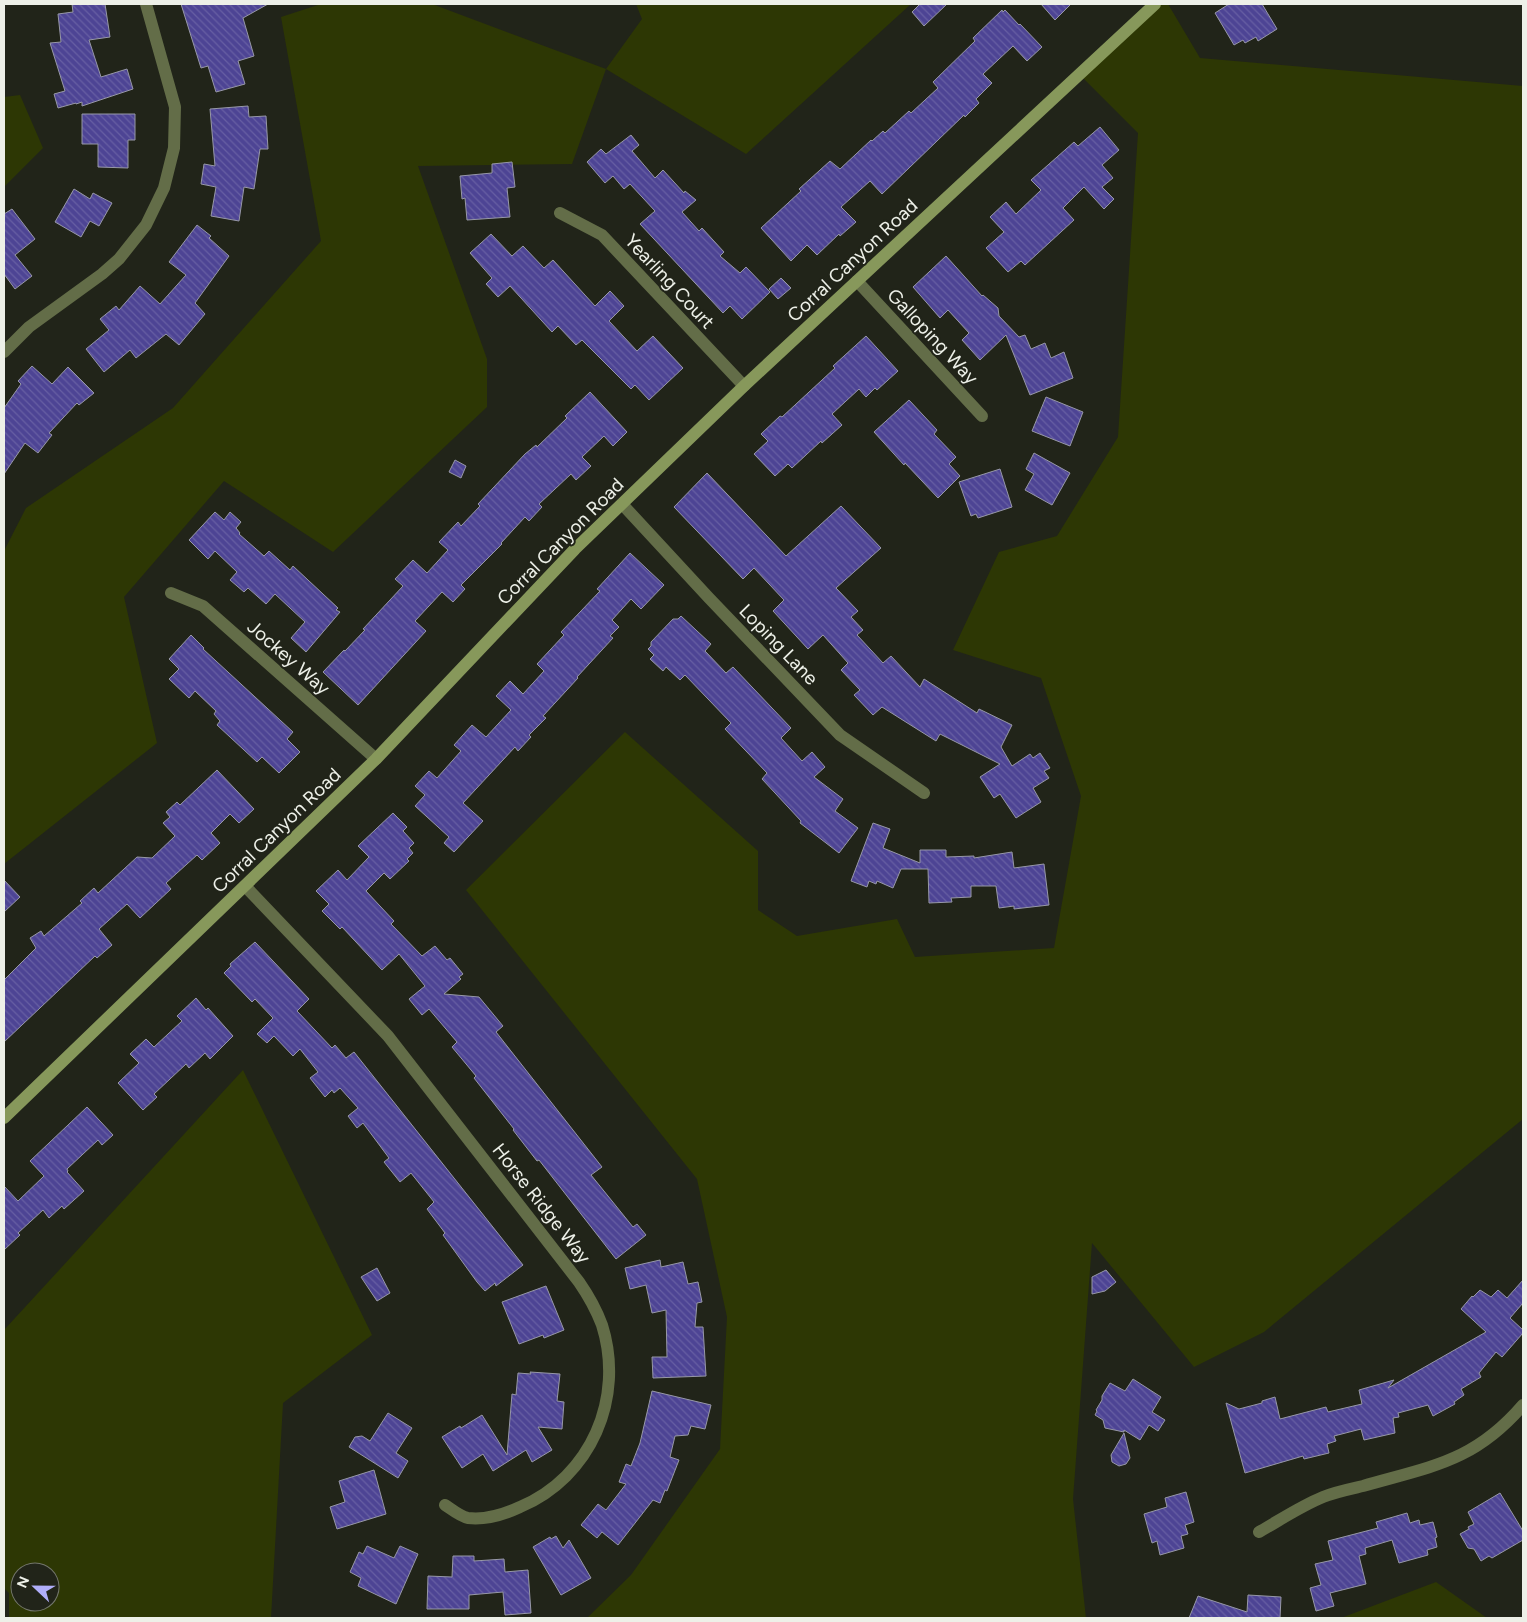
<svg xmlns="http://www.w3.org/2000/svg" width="1527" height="1622" font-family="Figtree,sans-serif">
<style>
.green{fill:#2d3704;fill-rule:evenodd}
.building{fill:url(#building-back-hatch);stroke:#9798a7}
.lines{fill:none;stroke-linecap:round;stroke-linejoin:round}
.street{stroke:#636d48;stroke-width:12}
.secondary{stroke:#87985b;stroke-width:12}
.labels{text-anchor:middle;stroke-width:4;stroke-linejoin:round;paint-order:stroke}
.street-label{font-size:19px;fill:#edf0e8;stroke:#212419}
</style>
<defs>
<pattern id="building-back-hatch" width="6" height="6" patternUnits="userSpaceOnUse" patternTransform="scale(1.25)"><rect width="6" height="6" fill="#4d4494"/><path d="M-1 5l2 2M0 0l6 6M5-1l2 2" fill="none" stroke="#675fa3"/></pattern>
</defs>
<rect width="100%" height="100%" fill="#212419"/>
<g class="green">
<polygon points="321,4 432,4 606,69 642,19 636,4 911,4 746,154 606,69 572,164 418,166 487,359 487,407 333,552 224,481 124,597 157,743 4,864 4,551 26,508 173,408 321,241 281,17"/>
<polygon points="1156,4 1168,4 1200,58 1523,86 1523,1119 1264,1332 1194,1367 1092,1243 1073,1499 1086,1618 587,1618 631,1575 720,1449 727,1317 697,1179 466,890 625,732 758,851 758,910 797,936 897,919 915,957 1054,948 1081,796 1041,678 953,650 999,552 1057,536 1118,437 1138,133 1079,74"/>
<polygon points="20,95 43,148 4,187 4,97"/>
<path d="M243 1070 372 1335 283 1403 271 1618H9V1593L4 1588V1330ZM20 1572H50V1602H20Z"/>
<polygon points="1436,1582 1487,1618 1341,1618"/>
</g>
<g class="building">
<polygon points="72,4 105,4 110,37 89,40 101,77 127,69 133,89 82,106 82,102 76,104 76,103 58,108 54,94 65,91 50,43 61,42 58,14 73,12"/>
<polygon points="181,4 268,4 243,18 254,56 238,61 245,84 216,92 208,66 201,68"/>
<polygon points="920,4 947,4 924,26 912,12"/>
<polygon points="1041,4 1071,4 1055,20"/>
<polygon points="1229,4 1262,4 1277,29 1258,41 1256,37 1245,43 1243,40 1234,45 1215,13"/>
<polygon points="1002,10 1003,12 1005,10 1019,25 1020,24 1042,47 1027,61 1013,46 983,74 992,83 976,99 979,103 965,117 964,115 882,194 870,181 841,207 856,222 840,236 839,234 817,255 807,245 791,261 761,228 801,191 799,189 830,161 840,169 871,140 872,141 883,131 885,133 909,111 911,113 938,88 933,82 975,41 973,38"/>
<polygon points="248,106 249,117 266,116 268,149 260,149 254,189 244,187 239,221 211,216 216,187 201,184 204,164 215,166 210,109"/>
<polygon points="82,114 135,114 135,140 128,140 128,168 98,167 98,144 82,144"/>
<polygon points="1100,127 1119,150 1102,165 1113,178 1102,187 1114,199 1104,209 1084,187 1063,208 1074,220 1025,265 1021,261 1008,272 986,248 1004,232 990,217 1006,202 1016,214 1041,190 1031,180 1074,142 1078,146"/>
<polygon points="631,135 639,145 632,151 655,178 663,170 684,193 685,191 696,200 682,212 699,231 702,228 724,252 720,256 740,273 746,267 770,292 742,319 730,306 723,313 640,224 655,211 630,184 624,189 613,176 605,183 587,162 601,149 606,154"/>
<polygon points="512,162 515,187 507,188 510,217 467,220 465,198 462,199 460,176 492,173 492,164"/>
<polygon points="74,189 90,199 93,193 112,203 99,226 90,221 81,237 55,222"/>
<polygon points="12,209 35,239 15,255 32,276 15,289 4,274 4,214"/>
<polygon points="197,225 211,236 209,238 229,256 195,303 205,314 179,345 166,334 136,358 130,350 104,372 86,349 109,330 100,319 116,306 119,310 140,286 160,304 186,275 169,262"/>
<polygon points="491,234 512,256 523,246 544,268 553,260 595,306 610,291 624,306 609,321 637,351 653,336 683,368 649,400 635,385 631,389 582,340 576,345 558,326 552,332 510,286 498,297 486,284 492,278 470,253"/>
<polygon points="946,256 982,296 983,295 998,308 999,316 1019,337 1025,335 1031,349 1045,343 1051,358 1064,352 1073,378 1030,395 1006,335 980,360 962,340 969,333 948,310 940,318 913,287"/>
<polygon points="781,278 791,288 778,299 769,289"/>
<polygon points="866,336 898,371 877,390 875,388 866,397 859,389 832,414 842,425 822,443 821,441 792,468 788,464 775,476 754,454 768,441 761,434 780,416 782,417 835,368 833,366"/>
<polygon points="32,366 52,384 68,367 94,393 79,405 77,403 49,433 52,435 38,453 25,443 4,474 4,408 21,384 18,381"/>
<polygon points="590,392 627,432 613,446 604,436 582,457 591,466 576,480 571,474 539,504 542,507 529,521 525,517 501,543 502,544 461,585 465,589 453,602 442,592 415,621 426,631 358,705 323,672 344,650 345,651 365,630 363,629 403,586 395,579 413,560 427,573 448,550 439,542 458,522 461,526 480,506 478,504 525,454 536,445 537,447 567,418 565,416"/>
<polygon points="1046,397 1083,412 1070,446 1032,431"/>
<polygon points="909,400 937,430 934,434 956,457 949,464 960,476 938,498 905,463 904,465 874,432"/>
<polygon points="1034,453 1070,473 1052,505 1025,490 1034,474 1026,469"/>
<polygon points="455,460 466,466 461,478 449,472"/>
<polygon points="1000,469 1012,507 978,518 976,514 971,516 959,482"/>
<polygon points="707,473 786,556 841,506 881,548 836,588 858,611 851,617 863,630 857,635 883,663 891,656 920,687 924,679 977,713 979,709 1012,725 1001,747 1012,766 1030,754 1033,758 1040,753 1050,768 1044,771 1049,778 1033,788 1041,802 1016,818 1000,794 994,798 980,777 1000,764 940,734 936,741 882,707 873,715 854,695 860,690 841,670 848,663 823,635 808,649 773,611 784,600 754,568 743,579 674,507"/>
<polygon points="215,512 224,520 230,512 241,522 236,528 240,533 239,534 264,556 269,551 290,570 293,566 338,608 336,610 340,612 306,652 291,638 305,622 275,594 266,604 248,588 244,592 230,580 237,572 215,551 208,559 189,540"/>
<polygon points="630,553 664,585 641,609 631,599 612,620 619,627 610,636 613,638 577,677 578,678 543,716 546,718 529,735 531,737 518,751 515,747 463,803 483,821 454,852 444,843 449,837 415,806 425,795 415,786 429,771 437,778 461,751 454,745 472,725 486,737 511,710 496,696 510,681 523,694 544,671 537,664 564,635 561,632 600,591 597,589"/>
<polygon points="681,616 711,644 705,651 726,673 733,667 791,728 781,738 802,761 812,752 825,767 814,777 843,799 835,811 858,828 839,853 800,823 801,821 762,779 767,773 725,729 731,723 685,675 680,680 666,667 663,671 650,659 654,655 648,649 651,646 651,642 673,619 678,619"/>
<polygon points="191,635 204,648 203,649 293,732 287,739 300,752 279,773 262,757 257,762 217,725 220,721 214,714 216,711 195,691 189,698 169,679 179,669 169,659"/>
<polygon points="217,770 254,809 239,823 230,814 211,833 220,843 202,860 197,855 166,883 171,889 140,918 127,904 99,929 112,945 97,958 95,956 4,1042 4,980 36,948 30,938 41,931 44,936 82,903 80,901 94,888 98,893 137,857 152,858 175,836 163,823 170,817 166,812 177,802 180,805"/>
<polygon points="393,813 407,827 403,831 414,843 409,848 413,853 407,859 409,861 390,879 384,873 366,891 394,921 391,924 422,956 435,946 447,960 450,958 463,974 459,977 461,979 444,994 479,997 503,1026 496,1032 602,1167 591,1175 633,1227 637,1224 646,1235 616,1259 539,1160 537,1161 513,1130 514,1129 474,1078 476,1076 452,1047 457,1042 429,1009 422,1015 409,999 425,986 399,954 382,970 342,927 340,929 322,911 329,904 316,891 338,870 347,880 369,857 358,846"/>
<polygon points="873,823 890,829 883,848 920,863 920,850 946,850 946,857 974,856 974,858 1012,852 1014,868 1044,864 1049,905 1014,909 1014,906 999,908 996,886 971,886 971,897 951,898 952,902 929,903 928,869 901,869 893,888 877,881 876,884 869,881 867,887 851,881"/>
<polygon points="4,880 20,897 4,912"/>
<polygon points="255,942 309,999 297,1011 332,1048 335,1045 346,1058 354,1052 523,1265 496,1286 495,1283 485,1291 477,1282 443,1235 445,1233 427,1209 434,1202 411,1173 400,1182 384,1162 389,1158 363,1123 357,1128 348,1116 358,1108 340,1088 334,1093 332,1090 325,1097 310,1078 318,1072 300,1049 293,1056 274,1036 267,1043 257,1034 273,1018 255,999 252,1002 224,973 231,966 230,964"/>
<polygon points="196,998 206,1010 208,1008 233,1036 210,1059 205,1053 189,1068 186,1064 154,1094 157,1097 143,1110 118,1083 139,1063 130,1054 146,1039 154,1047 182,1021 177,1016"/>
<polygon points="87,1107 113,1135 102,1145 98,1140 67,1169 68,1171 67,1172 84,1191 64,1209 62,1206 49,1218 43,1210 18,1233 20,1235 4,1250 4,1186 18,1201 44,1176 30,1161"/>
<polygon points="660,1260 661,1267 683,1262 688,1284 698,1282 702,1302 697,1303 695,1327 703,1327 706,1376 653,1378 652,1357 667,1357 666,1310 652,1313 646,1285 630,1289 625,1268"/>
<polygon points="377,1268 390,1293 377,1301 361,1277"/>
<polygon points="1106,1270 1116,1282 1105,1291 1092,1294 1092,1277"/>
<polygon points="1523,1280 1523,1303 1510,1318 1523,1330 1523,1333 1502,1357 1496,1352 1479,1373 1481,1377 1461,1389 1464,1395 1454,1402 1455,1404 1433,1416 1428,1405 1398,1413 1399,1417 1393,1418 1395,1433 1364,1440 1361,1429 1334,1436 1336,1441 1327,1444 1329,1453 1304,1459 1303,1456 1245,1473 1226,1403 1239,1409 1262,1403 1262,1401 1275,1397 1280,1419 1326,1407 1328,1412 1362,1404 1359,1390 1394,1380 1388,1388 1486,1332 1461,1309 1472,1296 1473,1297 1480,1290 1491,1297 1498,1290 1507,1298"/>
<polygon points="546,1286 564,1330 544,1338 543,1335 519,1344 502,1302"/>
<polygon points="530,1372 560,1374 557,1401 564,1402 562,1429 538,1427 552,1450 532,1462 526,1450 493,1471 483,1454 462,1468 442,1437 460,1426 461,1428 482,1415 507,1455 512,1394 516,1395 518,1373 531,1374"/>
<polygon points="1133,1379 1161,1397 1152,1412 1165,1420 1158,1431 1149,1425 1140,1440 1124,1430 1124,1432 1105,1428 1103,1420 1095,1415 1097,1411 1096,1410 1102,1400 1102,1396 1110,1383 1125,1391"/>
<polygon points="652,1391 711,1405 705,1429 691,1426 688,1435 675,1436 670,1457 679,1460 667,1491 665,1490 660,1503 653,1500 618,1545 602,1532 597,1538 581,1525 598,1504 606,1510 626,1484 619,1482 626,1464 631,1466 640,1443"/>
<polygon points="388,1413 412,1428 396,1453 408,1461 398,1478 349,1447 355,1437 362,1436 370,1441"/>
<polygon points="1124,1433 1130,1458 1126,1464 1119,1466 1112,1462 1111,1455"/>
<polygon points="374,1470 386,1514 337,1529 330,1507 345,1502 339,1481"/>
<polygon points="1186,1492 1194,1522 1185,1525 1188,1534 1181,1536 1184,1548 1160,1555 1157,1541 1152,1543 1144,1514 1167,1507 1165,1498"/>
<polygon points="1500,1493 1523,1531 1523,1540 1492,1558 1489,1556 1481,1561 1474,1549 1468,1548 1460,1534 1469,1529 1468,1527 1474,1524 1468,1512"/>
<polygon points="1407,1513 1410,1523 1419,1520 1420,1525 1433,1522 1437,1537 1435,1538 1437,1547 1427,1550 1428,1555 1399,1563 1392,1540 1365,1548 1366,1554 1359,1556 1366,1584 1330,1593 1334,1606 1316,1611 1310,1588 1321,1585 1315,1564 1333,1560 1328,1541 1378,1528 1376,1522"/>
<polygon points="556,1536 563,1548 569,1540 591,1578 561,1595 533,1547 550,1537 551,1539"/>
<polygon points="367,1546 394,1558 400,1546 418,1554 396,1604 358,1586 361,1578 350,1572 359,1552 363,1554"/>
<polygon points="453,1556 474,1556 474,1561 504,1559 505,1572 528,1570 531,1613 505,1615 503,1592 469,1595 469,1609 427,1609 428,1576 452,1577"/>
<polygon points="1248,1595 1281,1597 1280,1618 1189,1618 1198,1596 1247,1612"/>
</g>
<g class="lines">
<g class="street">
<polyline points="560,213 602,235 744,386"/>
<polyline points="857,281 982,416"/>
<polyline points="4,352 29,327 102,274 119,259 146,225 164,188 174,148 175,107 146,4"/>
<polyline points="622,504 709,598 840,735 924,793"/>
<polyline points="171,593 203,606 376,759"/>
<path d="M245 886 388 1036 579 1282C588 1295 596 1309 602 1325 625 1398 591 1477 520 1507 505 1514 485 1520 468 1518 461 1517 451 1509 445 1505"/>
<path d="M1259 1532C1280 1520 1301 1506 1323 1497 1335 1492 1350 1489 1363 1486 1432 1466 1474 1462 1523 1405"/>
</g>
<polyline class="secondary" points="4,1118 376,759 575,549 744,386 1155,4"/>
</g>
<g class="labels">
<g class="street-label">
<text transform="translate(852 260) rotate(-43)" y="7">Corral Canyon Road</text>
<text transform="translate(670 281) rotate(47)" y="7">Yearling Court</text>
<text transform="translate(933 336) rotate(47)" y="7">Galloping Way</text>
<text transform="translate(560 541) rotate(-45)" y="7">Corral Canyon Road</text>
<text transform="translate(779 644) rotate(46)" y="7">Loping Lane</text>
<text transform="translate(289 657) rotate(41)" y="7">Jockey Way</text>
<text transform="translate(276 830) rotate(-44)" y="7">Corral Canyon Road</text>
<text transform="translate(542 1203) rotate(52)" y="7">Horse Ridge Way</text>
</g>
</g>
<rect width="1527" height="1622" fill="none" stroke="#edf0e8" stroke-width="10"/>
<g transform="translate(35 1587) rotate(292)"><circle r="24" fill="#212419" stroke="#73766c"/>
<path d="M0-4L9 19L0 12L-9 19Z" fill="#b0aefa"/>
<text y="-8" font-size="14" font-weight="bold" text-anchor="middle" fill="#edf0e8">N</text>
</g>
</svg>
